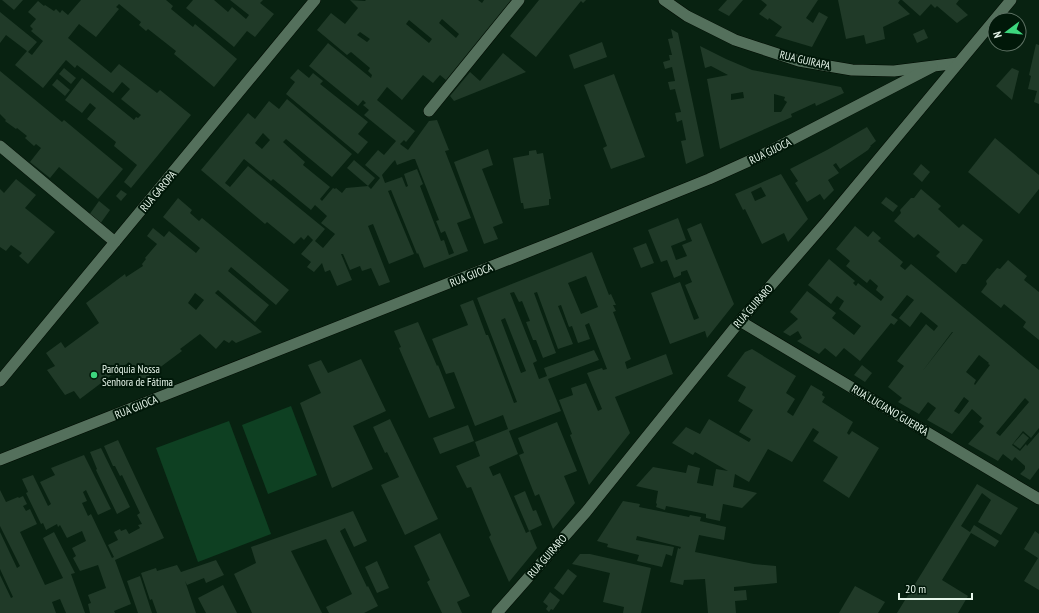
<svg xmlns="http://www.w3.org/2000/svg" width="1039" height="613" font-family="'PT Sans Narrow',sans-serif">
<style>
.green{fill:#0e4022}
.building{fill:#203a28;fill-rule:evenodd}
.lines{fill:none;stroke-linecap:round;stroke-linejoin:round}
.service-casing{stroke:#000b01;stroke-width:12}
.minor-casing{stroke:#000b01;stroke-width:12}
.service{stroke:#54705c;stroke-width:11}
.minor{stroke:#54705c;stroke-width:11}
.poi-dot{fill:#3dd77e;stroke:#011809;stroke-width:1.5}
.labels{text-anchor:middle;stroke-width:4;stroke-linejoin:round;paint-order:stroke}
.street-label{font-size:11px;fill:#e7f6eb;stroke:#011809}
.poi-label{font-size:11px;fill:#e7f6eb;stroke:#011809;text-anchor:start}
</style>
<rect width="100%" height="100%" fill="#082211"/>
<g class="green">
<polygon points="291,406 317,475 268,494 242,425"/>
<polygon points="229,421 271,534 198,562 156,448"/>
</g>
<g class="building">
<polygon points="2,0 23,0 14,10"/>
<polygon points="81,0 166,0 173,6 171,9 193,27 195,24 237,59 214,87 174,54 176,51 148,29 146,31 139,25 141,22 119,4 116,7 119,9 96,37 79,24 68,38 111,73 119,64 157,93 160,90 191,115 131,188 124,182 137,165 114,146 116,142 87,119 96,108 90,103 82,113 65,100 82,78 134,120 136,117 138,118 141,115 121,99 130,89 122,82 113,93 77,65 75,68 66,60 43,88 15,65 27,51 6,35 0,43 0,12 37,42 28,52 32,55 43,41 31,31 33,29 30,26 36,19 28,12 38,1 44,6 45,5 54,11 56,9 60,13 62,10 68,15"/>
<polygon points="193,0 214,0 228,12 232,7 246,19 249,15 230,0 263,0 260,3 274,14 255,37 247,31 234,47 186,8"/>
<path d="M350 0 365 1 366 0H478L482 3 484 0H511L446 80 440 75 433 83 423 75 402 100 387 87 377 100 415 131 406 142 404 140 400 144 408 150 429 121 437 120 449 150 445 151 471 218 457 223 468 251 424 268 418 253 417 254 391 190 388 191 414 254 389 264 373 224 368 226 390 282 379 286 371 268 362 271 360 266 350 270 343 254H341L352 280 337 286 330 270 325 272 322 263 314 272 307 267 311 262 301 254 313 240 308 235 304 240 301 237 294 244 267 222 265 224 201 170 248 113 255 119 269 101 279 109 287 99 352 154 332 177 286 139 283 142 305 162 303 165 330 187 320 199 322 201 333 188 335 189 336 188 342 193 346 188 368 186 371 189 380 178 365 165 378 150 384 155 396 141 364 115 369 110 363 105 366 103 363 100 358 106 309 66 328 43 371 78 372 75 368 71 370 68 351 52 347 55 317 30 331 13 345 24 358 8ZM442 19 459 34 456 38 439 23ZM409 20 432 39 429 43 406 24ZM360 32 370 39 367 42 357 35ZM263 133 270 140 262 149 255 143ZM244 159 271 181 273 179 311 210 315 205 327 216 321 223 335 234 323 248 315 241 325 229 248 166 230 187 225 183ZM413 159H415L439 220 436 221 441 233 445 231 454 253 449 255 444 240 441 241 420 186 423 184 417 169 404 174 408 186 406 187 402 177 385 183 382 175 393 162 395 160 397 165Z"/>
<polygon points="539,0 586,0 583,3 581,1 536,57 510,36"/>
<polygon points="727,0 743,0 729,16 718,10"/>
<polygon points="761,0 818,0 806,18 813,23 819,12 828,17 812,47 775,36 782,27 769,18 768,20 759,14 767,5"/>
<polygon points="838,0 900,0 898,3 910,14 883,27 885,39 866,44 864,35 846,39"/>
<polygon points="902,0 959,0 956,4 968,15 957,23 937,6 935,8 931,4 920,16"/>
<polygon points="671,29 678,33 704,156 686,164 681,141 686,140 682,120 677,122 675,113 681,112 675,89 670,90 668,82 675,81 672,67 665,69 663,62 670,60 669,55 672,55 668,39 673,38"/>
<polygon points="924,29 928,38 917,43 913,34"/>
<polygon points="602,42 607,57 574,69 569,55"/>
<polygon points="1036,44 1039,45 1039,104 1034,102 1037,91 1028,89 1031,76 1029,75"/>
<path d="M700 46 726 59 752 70 841 87 844 93 816 106 815 103 791 114 792 117 720 149 707 79 728 75 711 66 705 68ZM743 92 744 98 731 100V94ZM774 94 785 97 784 100 787 102 781 112H774Z"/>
<polygon points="503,53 526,72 454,101 450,96 470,72 480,81"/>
<polygon points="64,68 76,78 71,84 59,74"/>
<polygon points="1012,68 1019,71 1012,100 996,86"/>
<polygon points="298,69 309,78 313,73 323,81 320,84 368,122 358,134 368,142 358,154 286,94 295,82 290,78"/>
<polygon points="0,71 62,122 64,120 123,169 98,199 59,167 50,178 30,162 41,148 36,144 34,146 25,138 27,136 17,128 16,129 5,121 6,120 0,114"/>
<polygon points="614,74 645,157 611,169 603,148 607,146 584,85"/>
<polygon points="57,79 70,90 65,96 52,85"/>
<polygon points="867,127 876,141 870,146 871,146 868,150 840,169 836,163 833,165 839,173 828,180 834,190 824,200 820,194 807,202 795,183 798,181 790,169 827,150"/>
<polygon points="995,138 1039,175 1039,189 1019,214 968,172"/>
<polygon points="488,149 493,165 482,169 503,223 493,227 498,239 484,244 454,162"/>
<polygon points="536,150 537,154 543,153 551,199 549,199 549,205 524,209 523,203 521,203 513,158 529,155 529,151"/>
<polygon points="354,160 375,178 368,186 347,168"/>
<polygon points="921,164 930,172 922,182 913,174"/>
<path d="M781 174 808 219 788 242 784 233 762 244 745 209 743 210 735 194ZM761 187 766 196 755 201 751 192Z"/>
<polygon points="16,179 36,195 25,208 55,232 28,264 19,256 22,253 11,245 6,251 0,247 0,189 4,193"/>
<polygon points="921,189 941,206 938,209 959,228 963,224 983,240 966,264 962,264 956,273 936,256 940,252 918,234 914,238 894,221 901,213 900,210 911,198 914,198"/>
<polygon points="121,190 127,194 121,201 116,196"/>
<polygon points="886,197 898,206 893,212 881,203"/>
<path d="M178 198 192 210 190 213 199 221 202 218 289 290 276 305 231 267 228 271 269 305 255 322 218 290 215 293 262 332 236 343 232 340 229 343 224 340 216 349 200 334 180 349 182 351 143 380 129 362 80 399 74 391 65 395 47 370 55 366 46 353 61 342 65 348 99 323 86 303 125 274 126 277 143 266 142 264 146 259 145 258 157 244 147 236 153 228 164 237 169 231 196 253 200 248 163 217ZM195 293 204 300 196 310 188 303Z"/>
<polygon points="99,201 110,210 100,224 89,215"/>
<polygon points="678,218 686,240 671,246 676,260 687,256 682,245 692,241 687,229 701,223 734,304 707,338 705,331 670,344 651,293 680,282 694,320 699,318 685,285 692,282 687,270 681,272 681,275 674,278 667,260 661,262 648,230"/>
<path d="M855 226 868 237 873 231 881 238 878 241 903 262 900 266 905 270 911 264 1039 370V428L1031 438 1023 431 1012 445 1020 451 1026 444 1027 446 1039 432V468L1030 480 1020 474 1025 469V466L1015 457 1012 461 1003 454 998 461 968 444 984 426 979 422 982 418 972 409 952 434 927 420 936 408 928 402 919 414 898 402 902 398 888 387 904 366 897 361 926 324 934 331 938 326 921 312 910 327 899 318 914 300 907 295 891 315 898 320 894 325 891 323 860 361 844 348 836 357 825 348 819 354 797 341 802 338 798 331 790 336 783 332 798 319 790 312 807 291 836 313 832 318 854 335 861 326 839 309 844 301 837 296 831 304 808 285 829 259 855 281 853 283 856 286 858 283 881 301 884 297 876 290 878 286 870 279 867 283 846 266 850 261 836 249ZM952 332H953L921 373ZM979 355 989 363 988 364 990 365 975 385 974 384 976 380 966 372ZM964 397 969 401 959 414 954 411ZM1025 398 1029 402 1000 436 996 433Z"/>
<polygon points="646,243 654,263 641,268 633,248"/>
<path d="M592 252 609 295 611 294 616 305H613L616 311 613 312 631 359 625 362 627 369 666 354 673 374 615 397 630 433 589 485 570 435 572 434 559 400 573 395 571 388 586 383 598 411 602 409 587 373 602 368 603 370 607 369 589 323 585 325 590 339 578 343 572 326 569 327 561 305 558 306 573 344 558 349 537 292 534 293 556 353 543 358 536 340H533L526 322 530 321 522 301 519 302 514 292 510 293 537 361 533 363 539 379 547 376 544 368 594 350 599 360 548 379 561 411 509 431 518 454 489 467 493 476 500 473 526 533 530 531 537 548 509 582 489 537 491 535 471 487 467 488 456 466 480 456 475 442 508 429 503 415 475 426 454 372 446 374 432 339 468 325 460 305 473 300 486 335H488L514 403 517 402 477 298ZM586 276 598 307 581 314 568 283ZM505 318 526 371 521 373 501 320Z"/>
<polygon points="1008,260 1027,276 1024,280 1039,292 1039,340 1023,327 1026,322 1004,304 1001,308 981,292 987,284 986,281 997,268 1000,269"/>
<polygon points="418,322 437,366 438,365 455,408 429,418 399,348 401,347 394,331"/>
<polygon points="752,349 796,376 786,393 795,399 787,412 793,416 811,385 823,392 822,395 825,397 822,402 853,422 847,433 849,435 852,431 879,448 849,498 823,481 838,457 813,441 819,432 813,428 792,462 768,449 749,482 735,474 733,487 757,493 742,508 723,504 720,521 706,518 706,514 666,506 665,510 656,507 657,504 656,503 658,491 636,486 653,467 686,473 688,465 700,468 697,483 713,486 716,469 728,471 695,452 693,455 672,443 686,427 700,434 709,419 749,442 751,439 739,432 753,410 738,401 746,387 727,376 745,352"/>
<polygon points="361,359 386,411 353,426 373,469 332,488 300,403 321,393 308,365 321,360 328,373"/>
<polygon points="862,365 872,373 865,382 854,375"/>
<polygon points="390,419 438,519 405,535 381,485 399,477 387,452 385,453 373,427"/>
<polygon points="557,422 577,471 564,476 575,503 553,529 539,494 535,496 519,455 524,453 518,438"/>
<polygon points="468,425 474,441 440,454 433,438"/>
<polygon points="1023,433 1029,438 1020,449 1013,444"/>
<polygon points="118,440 164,538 115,560 131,604 114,611 115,613 90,613 88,604 91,603 88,595 106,588 98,565 80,571 73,558 76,556 72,548 86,541 82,531 67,538 60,525 58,527 57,524 46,530 43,523 41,524 26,493 28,492 22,479 33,475 48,506 51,504 40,482 55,475 51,468 84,455 111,509 98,515 86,490 83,492 87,501 82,503 88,516 91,514 112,558 114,557 108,545 118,540 114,532 120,529 121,531 126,529 129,534 140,528 138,525 142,524 137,515 140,513 122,475 120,476 115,466 113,466 104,446"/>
<polygon points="101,448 130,507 117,514 96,470 97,469 90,452"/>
<polygon points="977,484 1018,508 1001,535 978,522 991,500 982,493 961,526 970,532 974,525 999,541 995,547 971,533 942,580 968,596 958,613 897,613"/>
<polygon points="0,490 6,502 18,497 19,498 23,496 27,504 23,506 26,511 30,509 37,524 20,532 45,585 63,578 43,538 54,532 75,573 71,574 85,613 66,613 60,599 52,602 56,613 0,613 0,575 11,598 13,597 0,569 0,532 17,568 20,566 0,526"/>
<polygon points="525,491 533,511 536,510 542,525 529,531 514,496"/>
<polygon points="623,501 640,504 639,507 689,517 690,515 701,517 700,521 726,527 724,540 699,535 695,552 754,564 776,566 777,583 734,587 734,591 746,590 747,600 735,601 736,613 708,613 705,579 684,580 683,585 670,582 678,548 680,549 681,547 637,536 636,540 674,547 672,556 666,554 662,567 637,561 639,555 607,547 608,544 597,541"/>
<polygon points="353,511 367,541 354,547 345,528 340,531 367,587 368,586 378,606 364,613 329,613 326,607 352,594 326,539 291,551 322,613 252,613 234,574 256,563 251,547"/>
<polygon points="1035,531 1039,534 1039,590 1024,581 1038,558 1024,549"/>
<polygon points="440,533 470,596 457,602 462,613 442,613 427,582 430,580 414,546"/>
<polygon points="580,554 590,554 651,568 641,613 623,613 624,607 603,602 610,573 572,564"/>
<polygon points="216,560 224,575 206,583 204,578 187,585 185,581 196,613 157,613 152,599 150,600 141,573 156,568 157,571 177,565 181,572"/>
<polygon points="377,561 389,588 377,593 365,567"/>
<polygon points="568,569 577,576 563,595 554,588"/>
<polygon points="140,576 152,613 138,613 127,581"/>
<polygon points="223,585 237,613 206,613 198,598"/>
<polygon points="855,586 885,602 878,613 839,613"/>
<polygon points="550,592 560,600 553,610 551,609 549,612 546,609 548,606 543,602"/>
</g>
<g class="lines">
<defs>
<polyline id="service" points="0,146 115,242"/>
<g id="minor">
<polyline points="664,0 687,16 735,40 799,61 852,70 894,71 958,63"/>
<polyline points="429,111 519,0"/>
<polyline points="740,321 1039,499"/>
<polyline points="0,381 315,0"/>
<polyline points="0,460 558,240 709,179 762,155 932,67"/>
<polyline points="497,613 586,512 740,321 827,221 1011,0"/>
</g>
</defs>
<use href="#service" class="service-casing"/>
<use href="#minor" class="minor-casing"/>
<use href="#service" class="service"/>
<use href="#minor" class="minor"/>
</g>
<circle class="poi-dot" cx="94" cy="375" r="4"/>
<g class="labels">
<g class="street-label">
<text transform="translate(805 60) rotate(13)" y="4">RUA GUIRAPA</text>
<text transform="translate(770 151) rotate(-26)" y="4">RUA GIJOCA</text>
<text transform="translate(158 191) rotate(-50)" y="4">RUA GAROPA</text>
<text transform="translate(471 275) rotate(-22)" y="4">RUA GIJOCA</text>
<text transform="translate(753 306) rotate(-49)" y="4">RUA GUIRARO</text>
<text transform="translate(136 407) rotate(-22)" y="4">RUA GIJOCA</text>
<text transform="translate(890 410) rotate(31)" y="4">RUA LUCIANO GUERRA</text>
<text transform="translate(547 556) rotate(-49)" y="4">RUA GUIRARO</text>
</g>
<g class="poi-label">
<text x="102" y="373">Paróquia Nossa<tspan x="102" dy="13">Senhora de Fátima</tspan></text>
</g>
</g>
<g transform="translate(1007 32) rotate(254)"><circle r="19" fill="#011809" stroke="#5d7163"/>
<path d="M0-3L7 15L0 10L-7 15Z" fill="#3dd77e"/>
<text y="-6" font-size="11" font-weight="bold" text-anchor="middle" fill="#e7f6eb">N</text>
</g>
<path d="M899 593v6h73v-6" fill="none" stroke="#e7f6eb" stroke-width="2"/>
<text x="905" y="593" font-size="12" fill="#e7f6eb" stroke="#011809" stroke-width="3" paint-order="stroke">20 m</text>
</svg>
